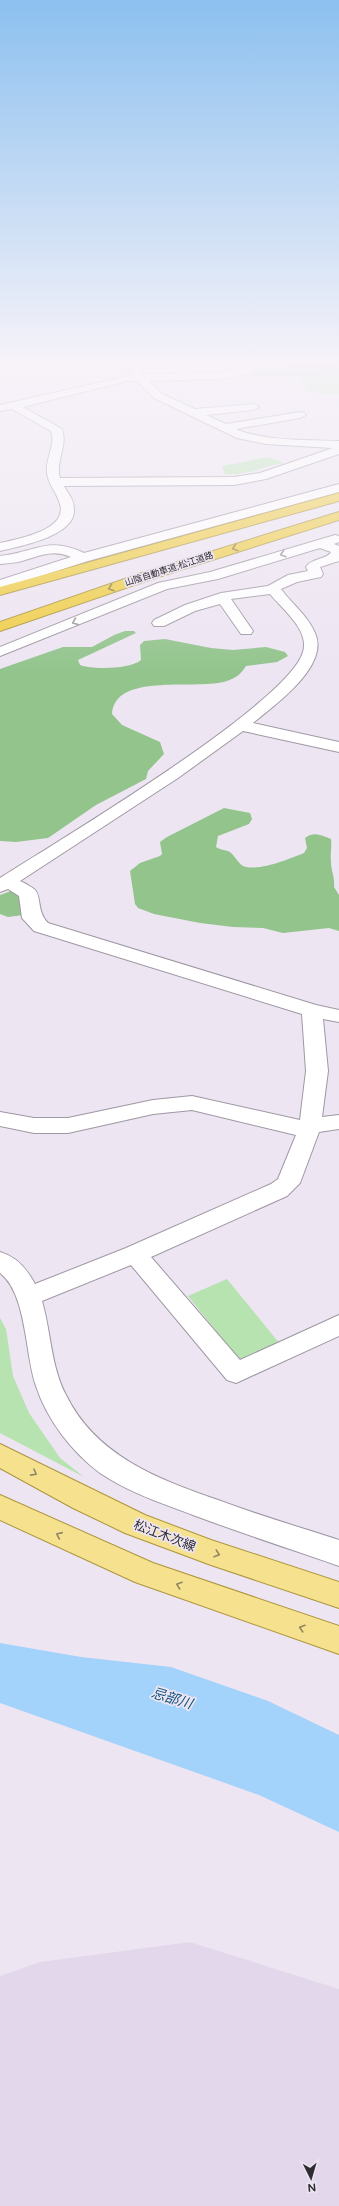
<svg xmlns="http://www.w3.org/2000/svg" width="339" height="2206" font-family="Figtree,'Noto Sans JP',sans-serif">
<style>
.built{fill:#e3d8eb}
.green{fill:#b6e3b0}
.forest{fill:#92c48c}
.water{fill:#a3d2fa}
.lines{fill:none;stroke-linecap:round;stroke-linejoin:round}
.minor-casing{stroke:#9f97a3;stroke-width:2}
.major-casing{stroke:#ac953d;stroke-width:2}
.highway-casing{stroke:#ac953d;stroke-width:2}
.minor{fill:#fff;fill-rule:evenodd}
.major{fill:#f5e18e;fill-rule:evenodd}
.highway{fill:#efcd43;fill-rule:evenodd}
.oneway{stroke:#907d3a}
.oneway2{stroke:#989698}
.oneway3{stroke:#928760}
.labels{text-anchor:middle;stroke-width:3.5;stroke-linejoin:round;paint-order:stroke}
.far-street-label{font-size:9px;fill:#302d32;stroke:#ede5f2}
.near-street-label{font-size:13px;fill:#302d32;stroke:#ede5f2}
.near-water-label{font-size:14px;font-style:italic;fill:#0c517e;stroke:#ede5f2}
</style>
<rect width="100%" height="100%" fill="#ede5f2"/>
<polygon class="built" points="190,1942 339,1989 339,2206 0,2206 0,1976 40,1962"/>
<g class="green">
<polygon points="339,364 339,395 307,392 298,376"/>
<path d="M269 457 284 463C264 466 245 476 225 474L222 466Z"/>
<polygon points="227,1279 280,1344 241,1362 188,1296"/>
<polygon points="0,1318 6,1329 13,1376 29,1413 60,1458 84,1477 0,1433"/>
</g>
<g class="forest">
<polygon points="289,364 339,364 339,372 315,377 252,376 252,373"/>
<path d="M125 631H134L136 633 78 660 80 665C93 670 131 669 141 660L140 645 144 641 165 639 211 648 233 650 266 647 285 652 288 656 277 662 246 666C241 674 236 678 227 681 199 691 115 671 112 714L122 725 160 742 164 754 148 771 146 779 96 805 48 838 16 842 0 841V669L63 647H92L114 635Z"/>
<path d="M224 808 250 813 252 819 249 824 218 836 216 847C220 850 226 850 230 852 235 856 238 863 243 866 258 872 289 859 304 853L307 848 305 838C314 831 321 835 331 839 332 847 330 854 331 861 331 872 335 876 334 887L339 895V931L329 928 283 933 263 928 233 927 200 923 154 914 138 908 135 904 130 871 140 863 160 856 162 854 160 842 167 837Z"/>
<polygon points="11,891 20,893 23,915 8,917 0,914 0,895"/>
</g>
<polygon class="water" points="0,1643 81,1657 171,1667 268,1701 339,1735 339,1832 259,1795 0,1703"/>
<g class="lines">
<defs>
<g id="minor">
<path d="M257 364H273L272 366 243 375 221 379 149 381 162 394 195 409 253 404 259 407 253 410 206 415 226 424 300 412 304 413 306 415 300 418 236 429C261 441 310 440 339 441V454L266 479 234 485 64 486C68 493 74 500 74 509 76 536 20 546 0 551V543C18 539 68 530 60 504 57 493 48 484 47 473 45 458 56 446 51 431L12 409 0 411V405L133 375 131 369 136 366 140 367 143 374 221 373ZM127 381H137L154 398 237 438 266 444 333 448 260 473 234 477 60 478C55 461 68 447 62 429L23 407Z"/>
<path d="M339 484V492L88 561 0 589V580L71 557C53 549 40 556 22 561 15 563 7 563 0 564V556C37 552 47 536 84 553Z"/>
<path d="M335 535 339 536V542L334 544 339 546V561L320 567 323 574 321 577 297 582 281 589C292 604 308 616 315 633 330 666 275 705 253 723L339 742V752L243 731 178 778 20 881C25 883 30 886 34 889 42 895 36 911 48 923L316 1005 339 1010V1022L323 1019 328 1071 322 1117 339 1115V1129L319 1132 300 1183 287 1196 151 1257 240 1360 339 1315V1336L236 1383 227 1380 131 1265 42 1301C51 1332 51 1367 66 1395 96 1456 158 1479 218 1500 258 1515 299 1527 339 1540V1566C290 1549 241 1533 193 1515 161 1503 128 1492 100 1473 72 1452 47 1420 36 1386 25 1356 27 1293 0 1273V1252C17 1257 27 1269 35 1284L126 1248 271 1184 278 1179 296 1135 192 1110 153 1114 68 1133H34L0 1126V1112L34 1118H68L153 1100 192 1096 300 1120 306 1071 302 1014 34 931 22 918 19 896 8 889 0 892V878C55 843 288 704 303 652 310 630 282 609 270 594L231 599 253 631 251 634H241L220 604 195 611 164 626H154L152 623 154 620 185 605 221 593 268 586 288 575 308 571 306 567C312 558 328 559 331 552L320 548 218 579 167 589 0 656V647L158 583 210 572Z"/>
</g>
<g id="major">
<polygon points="0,1444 145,1515 211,1540 339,1582 339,1608 211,1565 125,1533 73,1508 0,1468"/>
<polygon points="0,1495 153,1563 339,1626 339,1654 135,1582 0,1520"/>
</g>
<g id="highway">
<polygon points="339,493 339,501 0,595 0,587"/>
<polygon points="339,512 339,520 152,579 0,631 0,622 142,573"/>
</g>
</defs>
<use href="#minor" class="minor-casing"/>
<use href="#major" class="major-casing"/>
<use href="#highway" class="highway-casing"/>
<use href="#minor" class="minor"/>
<use href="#major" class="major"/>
<use href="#highway" class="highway"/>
</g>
<defs><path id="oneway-chevron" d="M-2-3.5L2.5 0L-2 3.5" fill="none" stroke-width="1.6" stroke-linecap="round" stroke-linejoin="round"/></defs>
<g class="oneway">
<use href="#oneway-chevron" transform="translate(235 548) rotate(162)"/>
<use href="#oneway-chevron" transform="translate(111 588) rotate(161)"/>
</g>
<g class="oneway2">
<use href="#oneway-chevron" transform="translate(283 554) rotate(163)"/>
<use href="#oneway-chevron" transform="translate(75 622) rotate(158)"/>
</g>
<g class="oneway3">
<use href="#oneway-chevron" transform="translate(34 1473) rotate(29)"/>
<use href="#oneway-chevron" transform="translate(59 1535) rotate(-156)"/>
<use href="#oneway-chevron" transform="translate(217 1554) rotate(19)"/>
<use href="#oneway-chevron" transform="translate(179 1585) rotate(-161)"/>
<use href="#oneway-chevron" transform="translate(302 1628) rotate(-162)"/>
</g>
<linearGradient id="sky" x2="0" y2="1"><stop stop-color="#8cc0ef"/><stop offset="0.54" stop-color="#f7f3f9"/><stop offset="1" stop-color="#f7f3f9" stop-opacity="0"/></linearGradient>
<rect width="339" height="673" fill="url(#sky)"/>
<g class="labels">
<g class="far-street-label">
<text transform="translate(169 569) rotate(-18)" y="3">山陰自動車道;松江道路</text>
</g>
<g class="near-street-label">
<text transform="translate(165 1535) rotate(21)" y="5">松江木次線</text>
</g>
<g class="near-water-label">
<text transform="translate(172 1698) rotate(17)" y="5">忌部川</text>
</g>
</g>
<g transform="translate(311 2178) rotate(175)" stroke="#ede5f2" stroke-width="3" paint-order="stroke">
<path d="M0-3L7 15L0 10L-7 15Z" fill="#302d32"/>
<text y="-6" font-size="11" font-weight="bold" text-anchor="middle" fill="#302d32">N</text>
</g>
</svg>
